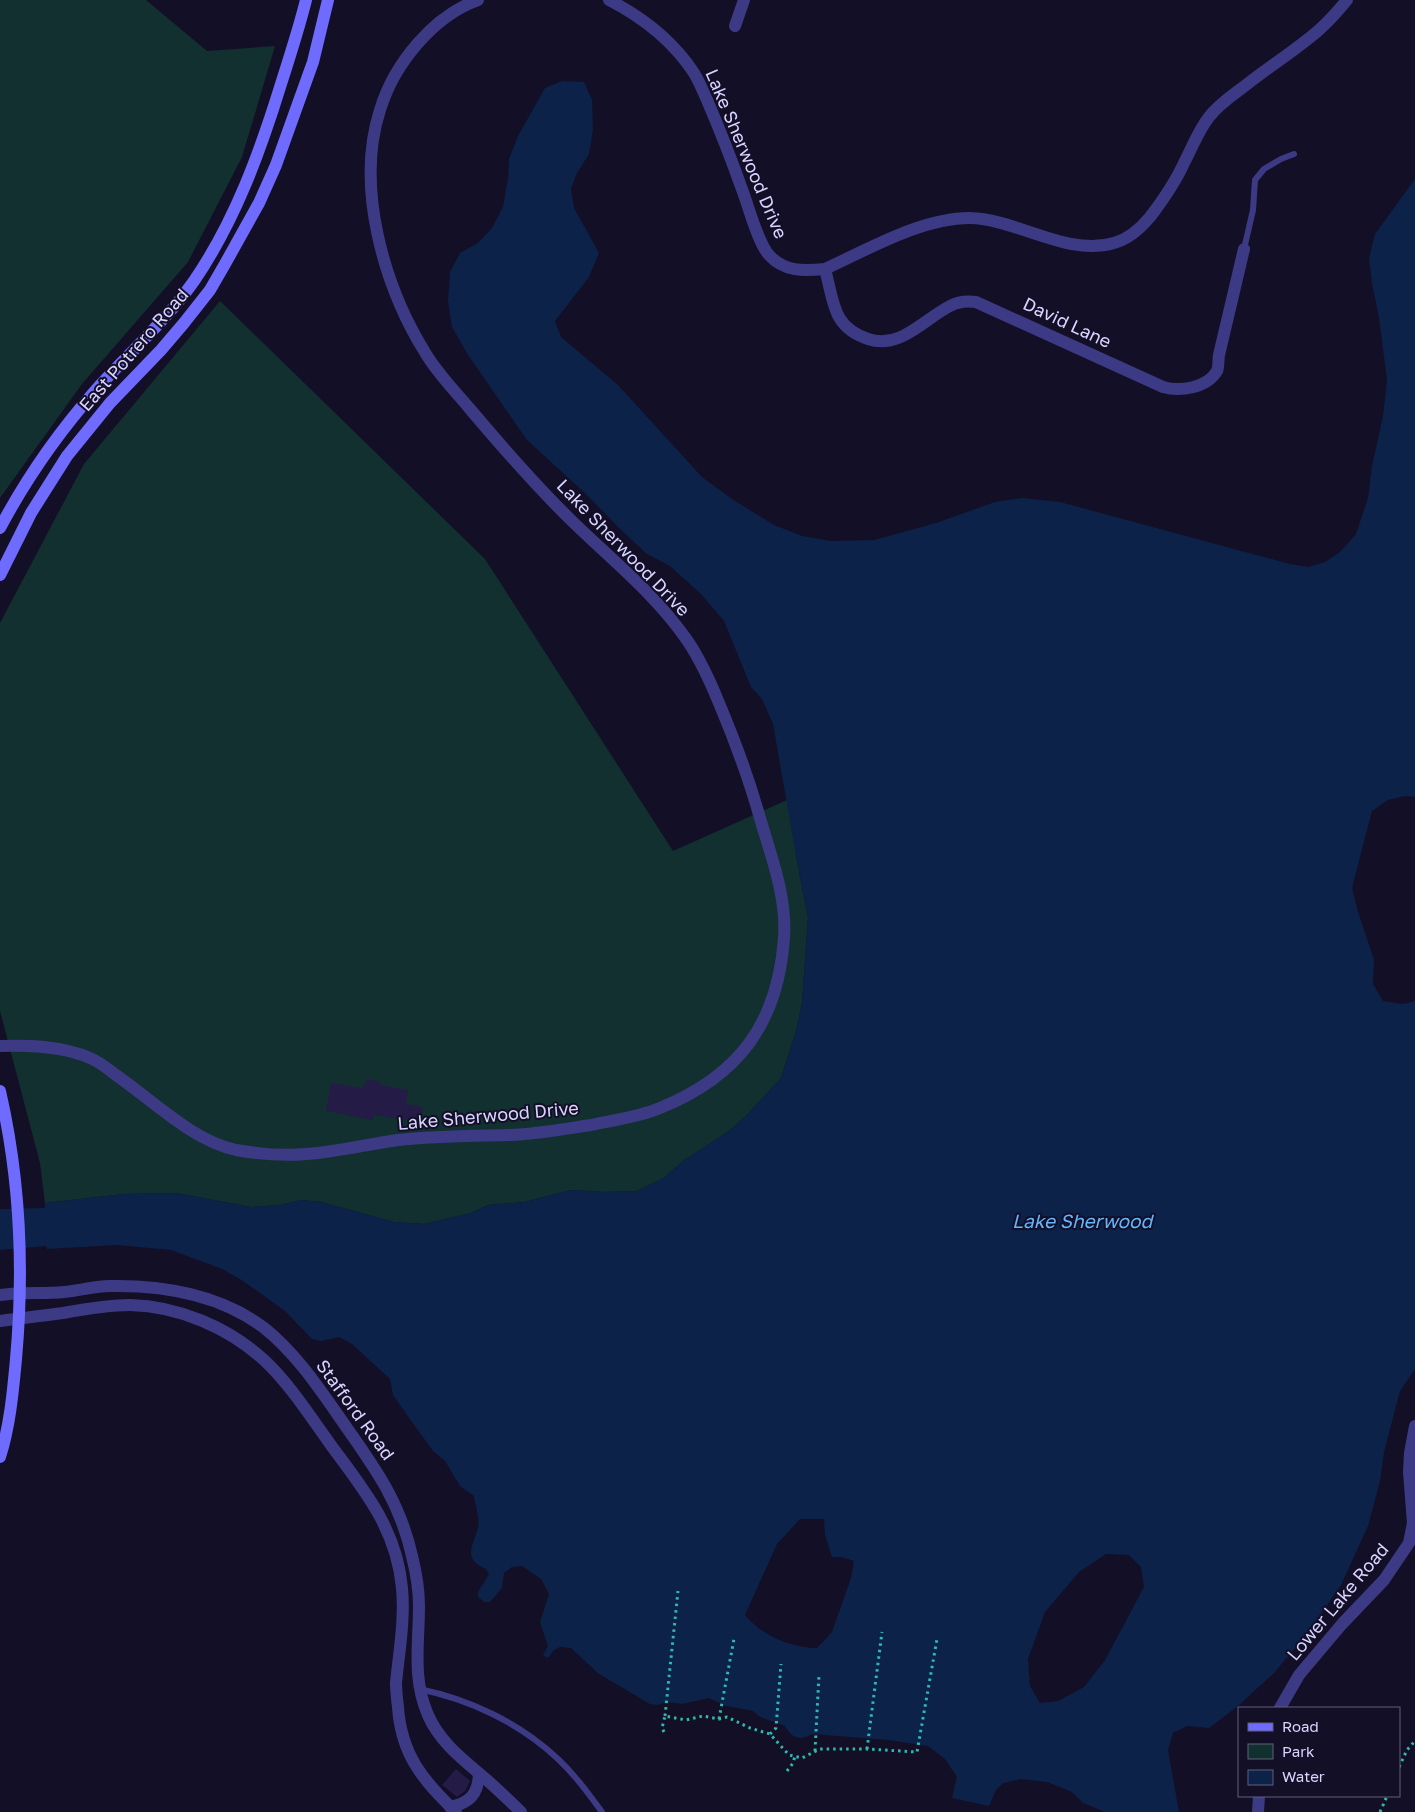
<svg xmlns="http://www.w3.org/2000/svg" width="1415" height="1812" font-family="'Golos Text',sans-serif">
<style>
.green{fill:#12302f}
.water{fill:#0c2248;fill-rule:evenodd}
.building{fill:#241b47}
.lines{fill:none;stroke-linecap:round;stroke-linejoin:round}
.path{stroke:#2fb8b0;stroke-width:3;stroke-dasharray:2.5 4;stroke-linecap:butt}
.lane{stroke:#3d3a85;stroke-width:6}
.street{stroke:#3d3a85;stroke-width:12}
.secondary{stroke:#6f6bff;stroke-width:12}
.labels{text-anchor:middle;stroke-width:4;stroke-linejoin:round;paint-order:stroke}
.street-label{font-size:18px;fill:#d9d4ff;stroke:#130f26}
.water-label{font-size:19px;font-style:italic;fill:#62b6ff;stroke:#130f26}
</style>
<rect width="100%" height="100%" fill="#130f26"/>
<g class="green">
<polygon points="0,0 146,0 207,51 275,46 242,157 188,262 82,384 0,498"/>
<polygon points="220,301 485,559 673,851 787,800 797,861 808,918 802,1003 796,1031 781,1078 745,1117 726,1133 683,1161 664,1178 637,1191 604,1192 571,1190 525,1202 488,1205 471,1213 424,1224 394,1222 321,1202 301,1200 280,1205 251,1207 176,1193 124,1194 45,1203 40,1163 0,1011 0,623 84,464"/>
</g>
<path class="water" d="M562 81 584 82 592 100 593 130 589 154 577 173 571 189 574 208 599 253 589 277 555 321 561 337 618 385 702 477 732 499 774 525 802 536 831 541 874 540 936 523 995 502 1022 498 1060 502 1290 564 1308 567 1325 562 1340 552 1356 534 1368 498 1372 466 1383 416 1387 380 1379 318 1372 283 1369 258 1375 234 1415 179V797L1405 796 1388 800 1372 811 1352 888 1358 912 1374 960 1373 984 1383 1001 1403 1004 1415 1001V1369L1400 1391 1384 1452 1380 1481 1368 1526 1341 1585 1310 1630 1274 1673 1238 1706 1209 1728 1187 1726 1173 1733 1168 1750 1179 1812H1105L1083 1803 1072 1792 1047 1782 1021 1779 1003 1783 996 1790 989 1806 952 1798 957 1777 945 1759 928 1746 888 1740 812 1734C800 1741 791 1738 785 1726L760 1717 753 1711 726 1706 709 1698 682 1704 668 1702 657 1705 650 1704 599 1674 571 1648 560 1647 554 1650 548 1658 543 1655 548 1646 540 1622 549 1594 541 1579 522 1566 512 1567 504 1573 502 1588 490 1602H484L478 1597V1592L489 1574 486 1569C460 1559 475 1543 478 1527 480 1518 475 1505 474 1496L460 1486 445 1461 433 1451 412 1422 393 1395 390 1379 352 1344 339 1337 321 1341 312 1339 285 1311 243 1281 222 1269 171 1250 117 1245 47 1249 46 1246 0 1250V1209L45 1208V1203L124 1194 176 1193 251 1207 280 1205 301 1200 321 1202 394 1222 424 1224 471 1213 488 1205 525 1202 571 1190 604 1192 637 1191 664 1178 683 1161 726 1133 745 1117 781 1078 796 1031 802 1003 808 918 797 861 773 724 762 699 751 687 724 621 701 594 670 566 647 554 620 529 587 495 527 440 468 355 452 327 448 301 450 272 460 253 478 243 492 228 503 207 508 178 509 159 518 136 545 88ZM800 1519H824L825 1535 832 1557H841L854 1561 851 1578 832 1632 817 1648C792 1648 762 1636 745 1615L777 1544ZM1106 1554 1129 1555 1141 1567 1144 1587 1105 1660 1084 1687 1058 1701 1040 1703 1030 1686 1028 1659 1045 1612 1079 1572Z"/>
<g class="building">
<polygon points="366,1079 380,1082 380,1085 408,1090 406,1104 423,1107 420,1122 374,1115 373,1120 326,1111 331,1083 362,1088 363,1085 365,1085"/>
<polygon points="456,1769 470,1781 465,1791 457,1797 442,1785"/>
</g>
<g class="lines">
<g class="path">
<polyline points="665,1716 678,1591"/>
<polyline points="719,1719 734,1639"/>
<polyline points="664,1732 662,1728 665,1716 686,1720 703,1716 719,1719 727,1717 750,1728 770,1734 789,1755 802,1758 820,1749 867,1749 917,1752 937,1639"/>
<polyline points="770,1734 776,1728 781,1664"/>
<polyline points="867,1749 882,1632"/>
<polyline points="815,1751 819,1675"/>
<polyline points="1399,1767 1407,1750 1415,1741"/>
<polyline points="787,1771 793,1763 795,1756"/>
<polyline points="1380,1812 1387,1796"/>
</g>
<g class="lane">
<polyline points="1244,249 1253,210 1255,180 1264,169 1281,159 1294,154"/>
<path d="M419 1689C469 1699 520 1723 558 1759 575 1775 588 1793 602 1812"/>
</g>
<g class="street">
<path d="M609 0C642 17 673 41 694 73 699 81 703 91 707 100 720 130 732 161 743 192 749 208 758 243 769 255 784 272 804 271 825 269 869 249 921 218 970 218 1017 219 1067 257 1114 243 1129 239 1140 229 1150 217 1163 200 1175 183 1184 163 1192 148 1198 131 1209 117 1219 104 1233 95 1246 85 1270 66 1296 50 1319 30 1329 21 1338 11 1347 0"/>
<polyline points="735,26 744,0"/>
<path d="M825 269C834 302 832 327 868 339 900 350 924 319 950 306 959 301 967 301 976 302L1163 387C1180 392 1207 388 1217 371 1219 367 1218 360 1219 355L1244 249"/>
<path d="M0 1046C30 1045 63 1046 90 1058 100 1062 108 1069 116 1075 152 1100 193 1141 236 1150 259 1154 285 1156 307 1154 338 1152 368 1144 398 1140 435 1136 473 1136 510 1135 538 1134 564 1129 591 1125 614 1120 639 1117 660 1108 739 1076 778 1023 784 938 787 897 771 856 760 818 749 779 735 741 719 703 710 681 700 659 687 640 656 595 612 560 573 522 537 487 503 448 470 409 455 391 438 374 426 354 384 287 355 187 380 110 394 64 433 16 478 0"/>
<path d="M0 1295C21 1292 43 1294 64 1292 79 1291 94 1286 110 1286 163 1285 220 1295 263 1327 295 1352 319 1388 342 1421 373 1465 400 1501 412 1556 416 1572 419 1589 419 1606 419 1645 412 1678 428 1715 440 1743 465 1761 487 1780 499 1791 510 1801 521 1812"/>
<path d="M0 1321C21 1318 42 1316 63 1313 85 1309 108 1305 130 1305 179 1306 229 1328 264 1360 290 1384 312 1419 333 1448 366 1492 397 1531 402 1588 405 1620 399 1652 396 1683 396 1691 397 1699 398 1707 401 1754 423 1781 456 1812"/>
<polyline points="1280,1708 1299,1675 1342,1624 1384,1580 1409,1543 1413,1523 1409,1472 1410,1453 1415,1426"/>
<path d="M450 1807C470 1803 478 1794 479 1774"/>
<polyline points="1258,1812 1259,1796"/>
</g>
<g class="secondary">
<path d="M0 528C26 479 58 433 95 391 128 354 165 322 194 281 235 221 260 152 281 84 290 56 299 28 306 0"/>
<polyline points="0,575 31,513 67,456 110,403 161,350 184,323 210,290 225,264 259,203 276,165 313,62 328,0"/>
<path d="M0 1091C20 1178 24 1270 16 1359 13 1391 10 1426 0 1457"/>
</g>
</g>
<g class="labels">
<g class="street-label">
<text transform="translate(746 154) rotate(67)" y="6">Lake Sherwood Drive</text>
<text transform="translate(1067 323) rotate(25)" y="6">David Lane</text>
<text transform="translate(134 350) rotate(-49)" y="6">East Potrero Road</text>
<text transform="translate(623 548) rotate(46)" y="6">Lake Sherwood Drive</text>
<text transform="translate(488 1116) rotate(-5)" y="6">Lake Sherwood Drive</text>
<text transform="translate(355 1410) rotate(54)" y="6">Stafford Road</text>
<text transform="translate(1338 1602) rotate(-50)" y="6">Lower Lake Road</text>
</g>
<g class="water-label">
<text x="1082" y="1228">Lake Sherwood</text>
</g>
</g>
<rect x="1238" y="1707" width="162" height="90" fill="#130f26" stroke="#625e7d"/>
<rect x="1248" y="1723" width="25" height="8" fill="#6f6bff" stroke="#625e7d"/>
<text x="1282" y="1732" font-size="15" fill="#d9d4ff">Road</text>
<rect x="1248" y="1744" width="25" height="15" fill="#12302f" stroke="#625e7d"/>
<text x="1282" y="1757" font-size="15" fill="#d9d4ff">Park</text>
<rect x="1248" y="1770" width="25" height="15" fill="#0c2248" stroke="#625e7d"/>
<text x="1282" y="1782" font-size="15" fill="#d9d4ff">Water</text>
</svg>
